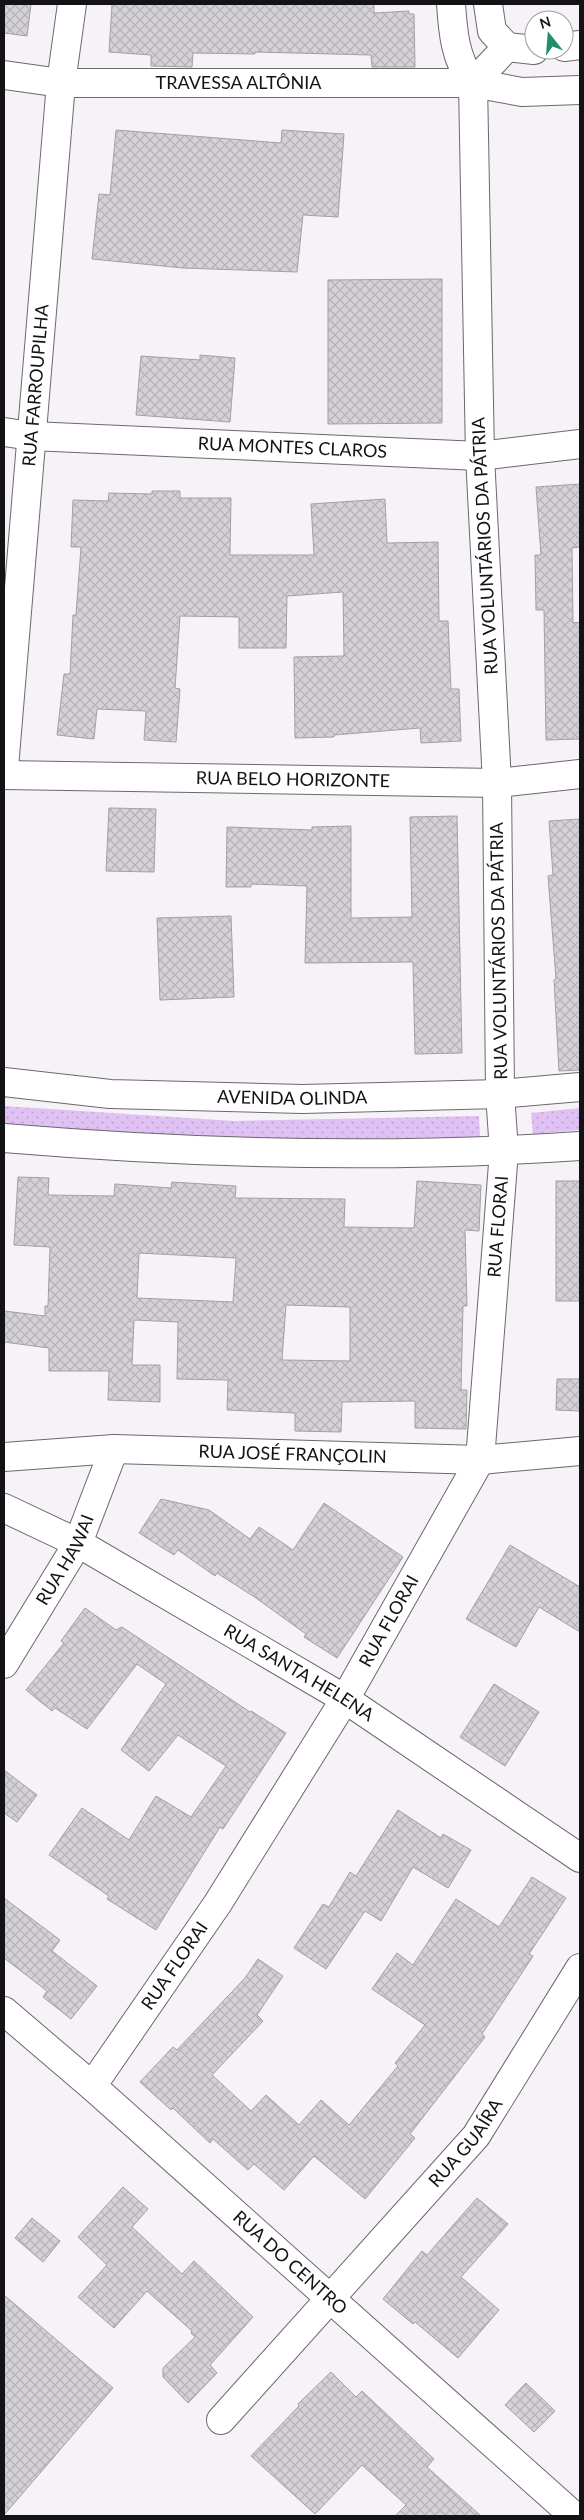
<svg xmlns="http://www.w3.org/2000/svg" width="584" height="2520" font-family="Lato,sans-serif">
<style>
.grass{fill:url(#grass-dots)}
.building{fill:url(#building-cross-hatch);stroke:#a39fa5;fill-rule:evenodd}
.lines{fill:none;stroke-linecap:round;stroke-linejoin:round}
.street-casing{stroke:#6b686d;stroke-width:30}
.secondary-casing{stroke:#6b686d;stroke-width:30}
.street{stroke:#fff;stroke-width:28}
.secondary{stroke:#fff;stroke-width:28}
.labels{text-anchor:middle;stroke-width:4;stroke-linejoin:round;paint-order:stroke}
.street-label{font-size:18px;fill:#131214;stroke:#fff}
</style>
<defs>
<pattern id="grass-dots" width="8" height="8" patternUnits="userSpaceOnUse" patternTransform="scale(1.25)"><rect width="8" height="8" fill="#e0c1f3"/><path d="M2 2h.1M6 6h.1" fill="none" stroke="#bfa5cf" stroke-width="1.8" stroke-linecap="round"/></pattern>
<pattern id="building-cross-hatch" width="8" height="8" patternUnits="userSpaceOnUse" patternTransform="scale(1.25)"><rect width="8" height="8" fill="#d4d1d7"/><path d="M0 0l8 8M0 8l8-8" fill="none" stroke="#b5b2b8"/></pattern>
</defs>
<rect width="100%" height="100%" fill="#f6f2f8"/>
<g class="grass">
<polygon points="4,1106 234,1121 479,1116 480,1137 233,1140 4,1127"/>
<polygon points="580,1108 580,1130 533,1134 531,1113"/>
</g>
<g class="building">
<polygon points="4,4 31,4 27,36 4,33"/>
<polygon points="112,4 374,4 374,13 409,11 409,14 414,14 415,67 372,67 371,55 255,52 255,54 193,53 192,67 151,66 151,55 109,52"/>
<polygon points="116,130 281,143 282,130 344,134 338,217 303,215 297,272 183,268 92,259 99,194 110,195"/>
<polygon points="442,279 442,423 328,424 328,280"/>
<polygon points="200,355 235,358 230,422 136,415 141,356 200,360"/>
<polygon points="580,484 580,547 572,548 573,623 580,622 580,739 546,740 544,610 536,610 535,555 541,555 536,487"/>
<polygon points="152,491 180,491 180,498 231,498 230,555 314,555 311,504 385,499 387,543 438,542 439,621 448,621 451,689 459,689 461,741 421,743 420,728 334,735 334,737 295,738 294,657 344,656 343,592 287,596 286,648 239,648 239,617 180,616 175,688 180,689 176,742 144,740 146,711 97,709 94,739 57,735 64,674 70,674 73,615 76,615 81,547 71,547 73,500 108,501 109,493 152,494"/>
<polygon points="109,808 156,809 154,872 106,871"/>
<polygon points="457,816 462,1053 415,1054 413,962 305,963 307,886 251,884 251,887 226,887 227,827 312,830 312,827 351,826 351,918 412,917 410,817"/>
<polygon points="580,819 580,1070 559,1071 554,980 556,979 548,876 553,875 549,821"/>
<polygon points="231,916 234,997 160,1000 157,918"/>
<path d="M18 1177 49 1178 48 1195 114 1196 115 1184 171 1188 172 1182 236 1186 235 1198 345 1199 344 1227 414 1228 417 1181 481 1185 479 1231 465 1230 467 1306H463L461 1390H467L466 1429 415 1428V1401L342 1402 341 1432 295 1431V1413L227 1410 228 1380 177 1379 178 1322 134 1320 132 1365H160V1402L108 1400 109 1371H49V1348L4 1342V1311L45 1316V1306H48L50 1247 14 1245ZM139 1253 236 1258 233 1302 137 1298ZM286 1305 350 1307V1361L282 1360Z"/>
<rect x="556" y="1181" width="24" height="120"/>
<polygon points="557,1379 580,1379 580,1411 556,1410"/>
<polygon points="161,1499 209,1510 250,1539 259,1527 293,1550 324,1503 403,1557 337,1658 304,1637 306,1634 256,1598 217,1573 215,1576 178,1550 174,1555 139,1533"/>
<polygon points="510,1545 580,1587 580,1632 539,1607 516,1647 466,1619"/>
<polygon points="85,1608 116,1630 122,1627 250,1712 251,1711 286,1733 223,1829 220,1827 156,1930 107,1899 109,1896 49,1855 82,1808 129,1840 156,1796 191,1817 226,1766 178,1735 149,1771 121,1750 166,1684 137,1664 87,1729 55,1708 52,1711 26,1690 64,1643 61,1641"/>
<polygon points="494,1684 539,1712 505,1766 460,1737"/>
<polygon points="4,1770 37,1795 17,1822 4,1813"/>
<polygon points="398,1810 441,1838 443,1834 471,1850 448,1888 413,1867 381,1921 365,1911 326,1969 294,1948 323,1904 329,1907 350,1872 356,1876"/>
<polygon points="532,1877 566,1898 529,1954 533,1956 482,2034 485,2037 410,2134 415,2138 365,2199 314,2156 284,2190 254,2164 248,2170 213,2139 210,2143 173,2108 171,2110 140,2082 173,2047 177,2050 245,1978 258,1959 283,1976 257,2015 263,2021 212,2075 251,2111 266,2095 299,2125 321,2100 349,2125 398,2066 395,2063 425,2025 372,1989 397,1953 413,1965 456,1899 499,1927"/>
<polygon points="4,1898 60,1940 52,1951 97,1986 71,2019 43,1997 47,1991 4,1958"/>
<polygon points="123,2187 148,2209 132,2227 182,2274 194,2261 253,2317 210,2365 217,2373 188,2403 163,2377 163,2368 195,2337 191,2333 192,2331 147,2291 114,2328 78,2297 107,2265 78,2237"/>
<polygon points="477,2198 508,2224 461,2277 499,2310 458,2358 415,2322 413,2324 383,2299 422,2251 427,2255"/>
<polygon points="32,2218 60,2241 43,2262 15,2238"/>
<polygon points="4,2295 113,2388 4,2515"/>
<polygon points="331,2372 356,2397 362,2391 434,2459 427,2467 481,2516 395,2516 406,2505 362,2465 315,2514 251,2456 299,2406 298,2404"/>
<polygon points="526,2383 555,2411 534,2432 505,2405"/>
</g>
<g class="lines">
<defs>
<g id="street">
<path id="s1" d="M4 75 61 83H473"/>
<polyline points="473,83 507,47"/>
<path id="s2" d="M4 432 31 436 480 456 580 444"/>
<path id="s3" d="M4 768 61 83 72 4"/>
<path id="s4" d="M4 775 497 783 580 774"/>
<path id="s5" d="M4 1457 114 1449 480 1460 580 1451"/>
<path id="s6" d="M4 1508 78 1543 345 1699 580 1858"/>
<path id="s7" d="M4 1664 78 1543 114 1449"/>
<path id="s8" d="M4 2011 92 2086 574 2516"/>
<path id="s9" d="M92 2086 218 1903 345 1699 480 1460 504 1151 500 1094 497 783 480 456 473 83"/>
<path id="s10" d="M221 2420 476 2136 580 1968"/>
</g>
<g id="secondary">
<path d="M451 4C453 33 455 59 473 83L522 92 580 90"/>
<polyline points="488,4 492,31 507,47 534,50"/>
<polyline points="564,47 580,45"/>
<path id="s11" d="M4 1082 110 1094 302 1099 500 1094 580 1087"/>
<path d="M4 1138C196 1154 388 1159 580 1146"/>
</g>
</defs>
<use href="#street" class="street-casing"/>
<use href="#secondary" class="secondary-casing"/>
<use href="#street" class="street"/>
<use href="#secondary" class="secondary"/>
</g>
<g class="labels">
<g class="street-label">
<text dy="6" stroke="none"><textPath href="#s1" startOffset="235">TRAVESSA ALTÔNIA</textPath></text>
<text dy="6" stroke="none"><textPath href="#s3" startOffset="384">RUA FARROUPILHA</textPath></text>
<text dy="6" stroke="none"><textPath href="#s2" startOffset="289">RUA MONTES CLAROS</textPath></text>
<text transform="translate(485 546) rotate(-93)" y="6">RUA VOLUNTÁRIOS DA PÁTRIA</text>
<text dy="6" stroke="none"><textPath href="#s4" startOffset="289">RUA BELO HORIZONTE</textPath></text>
<text transform="translate(499 951) rotate(-91)" y="6">RUA VOLUNTÁRIOS DA PÁTRIA</text>
<text dy="6" stroke="none"><textPath href="#s11" startOffset="289">AVENIDA OLINDA</textPath></text>
<text dy="6" stroke="none"><textPath href="#s9" startOffset="971">RUA FLORAI</textPath></text>
<text dy="6" stroke="none"><textPath href="#s5" startOffset="289">RUA JOSÉ FRANÇOLIN</textPath></text>
<text dy="6" stroke="none"><textPath href="#s7" startOffset="121">RUA HAWAI</textPath></text>
<text dy="6" stroke="none"><textPath href="#s9" startOffset="552">RUA FLORAI</textPath></text>
<text dy="6" stroke="none"><textPath href="#s6" startOffset="338">RUA SANTA HELENA</textPath></text>
<text dy="6" stroke="none"><textPath href="#s9" startOffset="146">RUA FLORAI</textPath></text>
<text dy="6" stroke="none"><textPath href="#s10" startOffset="370">RUA GUAÍRA</textPath></text>
<text dy="6" stroke="none"><textPath href="#s8" startOffset="381">RUA DO CENTRO</textPath></text>
</g>
</g>
<rect width="584" height="2520" fill="none" stroke="#131214" stroke-width="10"/>
<g transform="translate(549 35) rotate(343)"><circle r="24" fill="#ffffff" stroke="#a1a0a1"/>
<path d="M0-4L9 19L0 12L-9 19Z" fill="#238d6b"/>
<text y="-8" font-size="14" font-weight="bold" text-anchor="middle" fill="#131214">N</text>
</g>
</svg>
